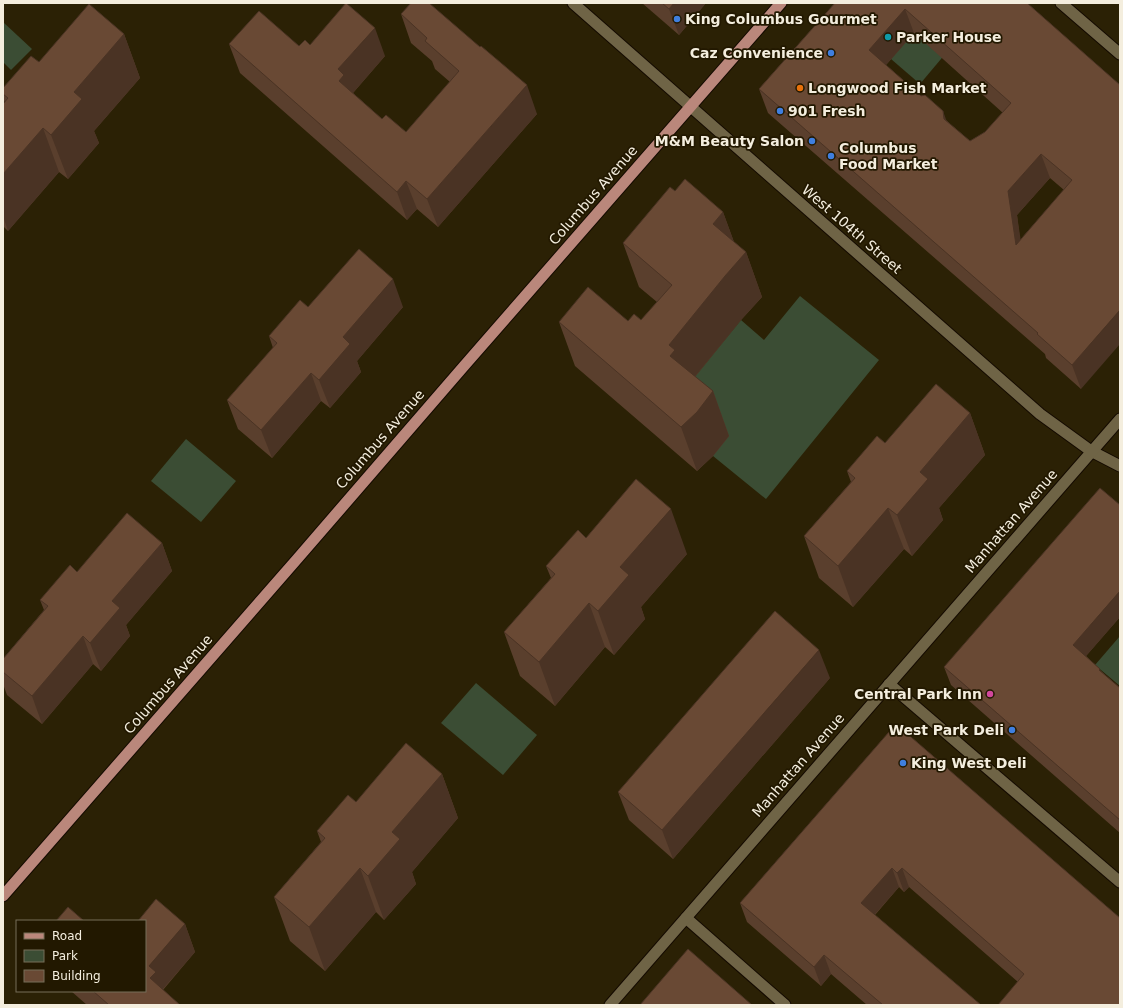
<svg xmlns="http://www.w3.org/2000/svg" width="1123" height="1008" font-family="'DejaVu Sans',sans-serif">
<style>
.green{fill:#3b4d34}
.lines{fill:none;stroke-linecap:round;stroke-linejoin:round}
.minor-casing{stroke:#140a00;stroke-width:13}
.primary-casing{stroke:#140a00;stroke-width:13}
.minor{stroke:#6f6446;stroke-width:11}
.primary{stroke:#ba877b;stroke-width:11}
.wall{fill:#5a3f2d;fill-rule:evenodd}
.shaded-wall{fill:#4a3324}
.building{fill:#694934;stroke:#4a3324;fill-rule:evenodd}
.shop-dot{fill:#3f7fe0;stroke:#221800;stroke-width:1.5}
.culture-dot{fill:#0f9aa8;stroke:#221800;stroke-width:1.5}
.food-dot{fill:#e8710a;stroke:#221800;stroke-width:1.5}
.hotel-dot{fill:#d1479c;stroke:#221800;stroke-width:1.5}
.labels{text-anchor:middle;stroke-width:3.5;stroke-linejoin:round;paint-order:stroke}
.poi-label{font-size:14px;font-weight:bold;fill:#f4eede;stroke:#221800;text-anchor:start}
.street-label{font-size:14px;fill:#f4eede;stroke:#221800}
</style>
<rect width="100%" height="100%" fill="#2b2105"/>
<g class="green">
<polygon points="940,3 988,3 920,84 891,59"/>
<polygon points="3,22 32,49 11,70 3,62"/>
<polygon points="800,296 879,360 766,499 713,456 685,389 741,320 764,340"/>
<polygon points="186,439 236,481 201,522 151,481"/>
<polygon points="1120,636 1120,686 1095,665"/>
<polygon points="476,683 537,735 503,775 441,723"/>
</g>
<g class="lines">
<defs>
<g id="minor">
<polyline points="573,3 1040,414 1091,451 1120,466"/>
<polyline points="1061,3 1120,54"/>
<polyline points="889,684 1120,882"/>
<polyline points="686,918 785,1005"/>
<polyline points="610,1005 1120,419"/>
</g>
<polyline id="primary" points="3,896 298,558 464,366 781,3"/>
</defs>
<use href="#minor" class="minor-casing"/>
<use href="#primary" class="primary-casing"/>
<use href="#minor" class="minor"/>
<use href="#primary" class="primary"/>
</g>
<g class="wall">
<polygon points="642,3 706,3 679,35"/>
<path d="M835 3H1027L1120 85 1081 389 1046 358 1045 354 768 113 759 89ZM914 33 1003 113 985 132 970 141 947 121 921 96 886 65ZM1050 178 1064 190 1020 240 1017 215Z"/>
<polygon points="401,14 537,114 438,227 417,209 407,220 240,73 229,44 299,46 310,45 385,56 353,93 382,119 406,132 450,82 435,69 432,61 411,43"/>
<polygon points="124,34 140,78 94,131 99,143 68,179 59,172 8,231 3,226 3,104 5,103 3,98 3,88 39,62"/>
<polygon points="675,191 723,212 734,242 746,252 762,297 741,320 695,377 713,391 729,436 713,456 697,471 575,366 559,322 628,321 641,320 657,302 639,287 623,243"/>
<polygon points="308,307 403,307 357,361 361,372 330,408 321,401 272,458 238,429 227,400 273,348 269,336"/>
<polygon points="970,413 985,455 939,508 943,520 912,556 904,549 853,607 819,578 804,536 851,482 847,471 885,443"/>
<polygon points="586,538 687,554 641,607 645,619 614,655 605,647 555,706 520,676 504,632 551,578 546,566"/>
<polygon points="162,543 172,571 126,625 130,636 101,671 93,664 42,724 7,695 3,684 3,659 44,610 40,600 77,572"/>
<polygon points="1120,617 1086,656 1102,672 1120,688 1120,833 951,685 944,667"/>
<polygon points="830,678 673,859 629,820 618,792"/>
<polygon points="896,724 1120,918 1018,982 909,887 904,892 899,887 875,915 981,1005 867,1005 831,974 821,986 747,922 740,903"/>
<polygon points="442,774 458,818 412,872 416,884 384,920 376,912 325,971 290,941 274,897 321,842 317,831 356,802"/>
<polygon points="185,924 195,952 163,990 180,1005 87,1005 71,991 145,991"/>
</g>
<g class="shaded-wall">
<polygon points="674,3 706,3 679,35 669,9"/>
<polygon points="905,9 914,33 878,74 869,50"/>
<polygon points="375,28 385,56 352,94 339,81 338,69"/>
<polygon points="124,34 140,78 94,131 99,143 68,179 51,135 74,92"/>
<polygon points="527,85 537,114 438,227 427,199"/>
<polygon points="943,111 952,136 944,119"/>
<polygon points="43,128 59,172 8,231 3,216 3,174"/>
<polygon points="1041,154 1050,178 1017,215 1025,269 1016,245 1008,191"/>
<polygon points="406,181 417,209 407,220 397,192"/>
<polygon points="723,212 739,256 713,224"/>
<polygon points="746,252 762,297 741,320 688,385 670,356 669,345 725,276"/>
<polygon points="393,279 403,307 357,361 361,372 330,408 319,380 343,337"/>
<polygon points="1120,310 1120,344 1081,389 1072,365"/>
<polygon points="311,373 321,401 272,458 261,430"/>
<polygon points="713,391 729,436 713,456 697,471 681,427"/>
<polygon points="970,413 985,455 939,508 943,520 912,556 897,515 920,472"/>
<polygon points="888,508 904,549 853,607 838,566"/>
<polygon points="671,509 687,554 641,607 645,619 614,655 598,611 620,567"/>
<polygon points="162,543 172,571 126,625 130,636 101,671 90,643 112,601"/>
<polygon points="1120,591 1120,617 1080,663 1073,645"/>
<polygon points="589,603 605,647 555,706 539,662"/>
<polygon points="83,636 93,664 42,724 32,696"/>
<polygon points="819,650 830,678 673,859 662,830"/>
<polygon points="442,774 458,818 412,872 416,884 384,920 368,876 392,832"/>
<polygon points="360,868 376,912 325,971 309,927"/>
<polygon points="892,868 899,887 868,922 861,903"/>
<polygon points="902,868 909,887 904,892 897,873"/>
<polygon points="185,924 195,952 162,990 150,978 149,966"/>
<polygon points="824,955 831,974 821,986 814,967"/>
</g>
<g class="building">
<polygon points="346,3 375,28 338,69 344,75 339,81 382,119 386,115 406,132 459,71 425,41 427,38 401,14 411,3 429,3 480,47 481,46 527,85 427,199 406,181 397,192 229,44 259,11 299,46 305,40 310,45"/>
<polygon points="662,3 674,3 669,9"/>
<path d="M835 3H1027L1120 85V310L1072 365 1037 334 1038 333 759 89ZM905 9 1011 103 985 132 970 141 944 119 943 111 925 95 921 96 869 50ZM1041 154 1072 180 1016 245 1008 191Z"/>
<polygon points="89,4 124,34 74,92 82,99 51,135 43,128 3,174 3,104 8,98 3,94 3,88 31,56 39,62"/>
<polygon points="685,179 723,212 713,224 746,252 725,276 669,345 675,350 670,356 713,391 697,412 681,427 559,322 588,287 628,321 634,314 641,320 672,285 623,243 670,187 675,191"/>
<polygon points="359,249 393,279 343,337 350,344 319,380 311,373 261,430 227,400 277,343 269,336 300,300 308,307"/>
<polygon points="936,384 970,413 920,472 928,479 897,515 888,508 838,566 804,536 855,478 847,471 877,436 885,443"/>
<polygon points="636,479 671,509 620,567 629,575 598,611 589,603 539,662 504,632 555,574 546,566 578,530 586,538"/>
<polygon points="1100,488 1120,505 1120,591 1073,645 1100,669 1099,670 1120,688 1120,820 944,667"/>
<polygon points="127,513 162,543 112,601 120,608 90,643 83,636 32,696 3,672 3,659 48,606 40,600 70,565 77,572"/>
<polygon points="775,611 819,650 662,830 618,792"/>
<polygon points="896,724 1120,918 1120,1005 998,1005 1024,974 902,868 897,873 892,868 861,903 981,1005 883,1005 824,955 814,967 740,903"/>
<polygon points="406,743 442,774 392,832 400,839 368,876 360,868 309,927 274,897 325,838 317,831 348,795 356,802"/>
<polygon points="156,899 185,924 149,966 156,972 150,978 180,1005 109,1005 93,991 145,991 145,921 138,921"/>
<polygon points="68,907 84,921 56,921"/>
<polygon points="688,949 752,1005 640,1005"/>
</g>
<g class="shop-dot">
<circle cx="677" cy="19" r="4"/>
<circle cx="831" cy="53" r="4"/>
<circle cx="780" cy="111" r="4"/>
<circle cx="812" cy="141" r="4"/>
<circle cx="831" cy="156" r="4"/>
<circle cx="1012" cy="730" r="4"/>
<circle cx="903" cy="763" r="4"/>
</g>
<circle class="culture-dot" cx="888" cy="37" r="4"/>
<circle class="food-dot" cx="800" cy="88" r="4"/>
<circle class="hotel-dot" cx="990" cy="694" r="4"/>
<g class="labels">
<g class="poi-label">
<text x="685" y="24">King Columbus Gourmet</text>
<text x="896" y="42">Parker House</text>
<text x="823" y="58" text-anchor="end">Caz Convenience</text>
<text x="808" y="93">Longwood Fish Market</text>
<text x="788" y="116">901 Fresh</text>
<text x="804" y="146" text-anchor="end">M&amp;M Beauty Salon</text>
<text x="839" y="153">Columbus<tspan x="839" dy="16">Food Market</tspan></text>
<text x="982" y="699" text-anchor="end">Central Park Inn</text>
<text x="1004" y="735" text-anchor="end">West Park Deli</text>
<text x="911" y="768">King West Deli</text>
</g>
<g class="street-label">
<text transform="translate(593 195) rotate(-49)" y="5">Columbus Avenue</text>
<text transform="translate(852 229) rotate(41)" y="5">West 104th Street</text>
<text transform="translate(380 439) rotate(-49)" y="5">Columbus Avenue</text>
<text transform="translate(1011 521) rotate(-49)" y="5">Manhattan Avenue</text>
<text transform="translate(168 684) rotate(-49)" y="5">Columbus Avenue</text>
<text transform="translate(798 765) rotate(-49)" y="5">Manhattan Avenue</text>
</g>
</g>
<rect width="1123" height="1008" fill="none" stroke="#f4eede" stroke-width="8"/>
<rect x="16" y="920" width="130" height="72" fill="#221800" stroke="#766e59"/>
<rect x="24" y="933" width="20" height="6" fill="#ba877b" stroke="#766e59"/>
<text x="52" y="940" font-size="12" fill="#f4eede">Road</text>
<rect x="24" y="950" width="20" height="12" fill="#3b4d34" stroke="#766e59"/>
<text x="52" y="960" font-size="12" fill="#f4eede">Park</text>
<rect x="24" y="970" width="20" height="12" fill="#694934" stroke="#766e59"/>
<text x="52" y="980" font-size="12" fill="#f4eede">Building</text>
</svg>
